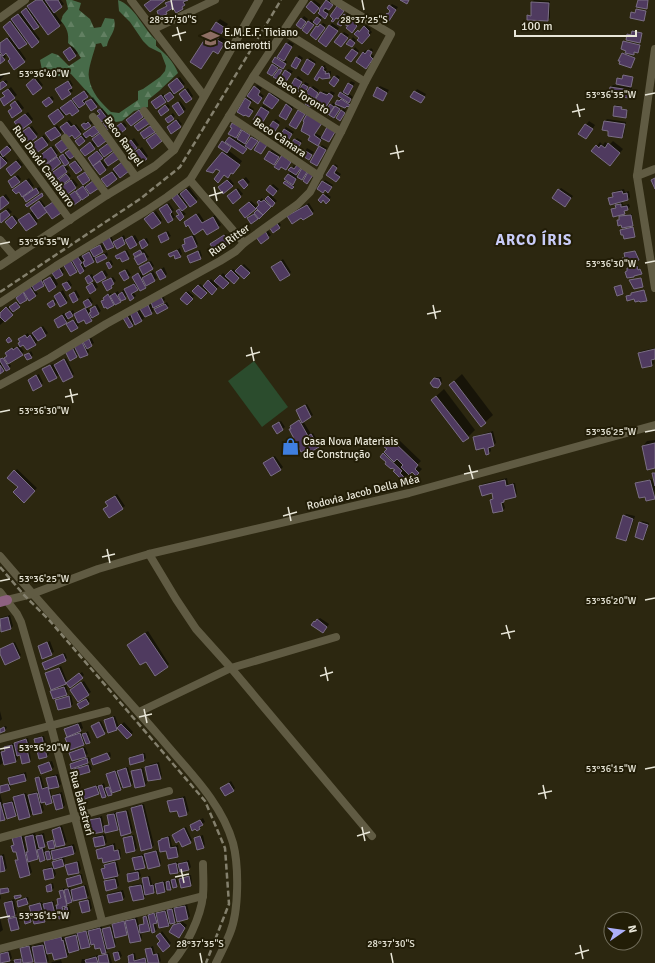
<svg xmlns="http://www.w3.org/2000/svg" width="655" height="963" font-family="Signika,sans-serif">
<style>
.forest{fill:url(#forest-firs)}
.garden{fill:#2b4c2d}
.shadow{fill:#0007;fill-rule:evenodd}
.building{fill:#4f3a5f;stroke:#7a6e84}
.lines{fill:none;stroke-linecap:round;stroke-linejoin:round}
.minor{stroke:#605b43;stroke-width:8}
.major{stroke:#8e6181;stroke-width:10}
.rail{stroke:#84806d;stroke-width:2.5;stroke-dasharray:6 3;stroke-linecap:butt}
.ticks{fill:none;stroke:#e8e6d8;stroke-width:1.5}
.labels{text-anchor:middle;stroke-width:4;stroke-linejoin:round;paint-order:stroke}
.poi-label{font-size:11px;fill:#e8e6d8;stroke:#221d07;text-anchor:start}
.street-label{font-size:11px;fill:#e8e6d8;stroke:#221d07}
.district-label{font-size:15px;font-weight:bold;letter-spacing:1px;fill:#c9ccf8;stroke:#221d07}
.ticks-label{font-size:10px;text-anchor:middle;fill:#e8e6d8;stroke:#221d07;stroke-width:4;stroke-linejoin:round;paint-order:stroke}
</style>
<defs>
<pattern id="forest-firs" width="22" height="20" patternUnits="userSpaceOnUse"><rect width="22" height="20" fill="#476b49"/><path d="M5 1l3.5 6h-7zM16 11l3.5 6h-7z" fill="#628062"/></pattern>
</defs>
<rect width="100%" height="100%" fill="#2c2710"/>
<path class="forest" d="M66 0H72L81 3 79 10 90 19 94 28 101 27 105 18 114 19C117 32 109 35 107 46L103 47 101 43 96 44C94 53 87 70 89 78 91 92 101 103 111 112L119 113 138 100V91L143 89 160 77 165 71 166 66 161 53 149 47 143 41 130 22 119 11 118 0C134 5 144 30 156 40V46C165 53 174 62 178 73L159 91 148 100V107L134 111 122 121 116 122 108 115 71 74 53 77 43 75 40 60 52 53 58 55 69 66 81 58 75 49 68 43C69 33 67 28 61 21L63 15 68 9Z"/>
<polygon class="garden" points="254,361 288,407 262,427 228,381"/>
<g class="shadow">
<polygon points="37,0 61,0 64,4 54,12 62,23 48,33 41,23 33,30 40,39 38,41 28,41 19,49 26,59 24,61 11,58 7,52 4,54 6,57 0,62 0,44 11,36 6,25"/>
<polygon points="172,0 185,0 186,2 182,8 174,7 168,10 168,11 166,13 158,11 168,5 167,4"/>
<polygon points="314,0 321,5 316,10 312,2"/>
<polygon points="328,0 331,0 334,2 327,10 329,12 327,15 323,16 318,23 321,25 323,23 326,25 318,36 311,35 319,25 315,22 309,31 309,22 311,19 314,22 321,14 322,10 320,9"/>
<polygon points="534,0 550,1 550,18 548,20 528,16 532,14 532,2"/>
<polygon points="392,4 398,7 389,20 385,17 391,10 390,6"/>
<polygon points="347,13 350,15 349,18 351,20 347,24 344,22 339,24"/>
<polygon points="304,16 308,19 303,25 297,24"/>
<polygon points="220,19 228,24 220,36 227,40 218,53 213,50 201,68 216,23"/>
<polygon points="354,20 359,24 352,32 352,22"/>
<polygon points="332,23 339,28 326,46 319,41"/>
<polygon points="366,25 371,29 370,30 372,32 364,41 356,34"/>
<polygon points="634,31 642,33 640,42 628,34 632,34"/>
<polygon points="344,32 349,35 341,46 342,34"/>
<polygon points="353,37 356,40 354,44 351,40"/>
<polygon points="289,41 294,44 284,59 287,62 278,76 275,77 282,67 279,65 272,75 273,65 275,63 276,58"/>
<polygon points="624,41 640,44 639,51 634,51 633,54"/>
<polygon points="72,46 78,53 69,60 66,50"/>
<polygon points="355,47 359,51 353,59 353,50"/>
<polygon points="371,48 373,50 371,54 374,56 368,66 363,52 366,50 368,52"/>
<polygon points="623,53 635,57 631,66 623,54"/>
<polygon points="299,55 303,58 296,68 297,58"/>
<polygon points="310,58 316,62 310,71 308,60"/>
<polygon points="324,65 326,66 325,67 327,69 325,72 331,71 331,74 329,77 320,76 317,80"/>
<polygon points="288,69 293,71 282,87 278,84"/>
<polygon points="3,74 4,76 0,80 0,76"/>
<polygon points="337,75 340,77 336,83 334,77"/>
<polygon points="298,76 303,80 300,85 296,79"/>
<polygon points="37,77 43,85 41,87 29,83"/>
<polygon points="180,77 185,84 174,93 175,95 173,97 165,102 155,100 163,94 165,96 172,90 171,83"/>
<polygon points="6,80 8,82 0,89 0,84"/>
<polygon points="70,80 73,85 70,87 73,91 62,99 56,89"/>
<polygon points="351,81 355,83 348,93 353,97 349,101 351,102 348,106 342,106 336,115 336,107 338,104 336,103 340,98 342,99 343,98 339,95"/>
<polygon points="305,82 309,84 305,91 299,91"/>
<polygon points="257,85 262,88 259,92 264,96 260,100 253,99 249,106 254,109 251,114 238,112 246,99"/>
<polygon points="613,85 632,88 631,95 629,97 611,87"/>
<polygon points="313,86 319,90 315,96 317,98 323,91 329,93 331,91 335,93 326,105 315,99 312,104 307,104 312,96 311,88"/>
<polygon points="380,86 389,90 383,100 378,88"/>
<polygon points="11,87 17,95 4,105 6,91"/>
<polygon points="188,88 193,96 191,98 182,92"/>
<polygon points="417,89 426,94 421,102 411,97"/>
<polygon points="86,90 89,94 84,98 87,102 93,97 98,104 91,110 86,102 79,107 80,109 78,111 72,115 70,111 54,123 49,116"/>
<polygon points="272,92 280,98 274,106 270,94"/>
<polygon points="52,96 54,99 52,101 46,100"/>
<polygon points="18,100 24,108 13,117 13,103"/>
<polygon points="180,101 186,109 180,114 176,104"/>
<polygon points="288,103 294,106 288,117 286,105"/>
<polygon points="333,103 335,104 330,112 331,105"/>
<polygon points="168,104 170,107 168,109 161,109"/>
<polygon points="263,105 270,109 263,122 261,107"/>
<polygon points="616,105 622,106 622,109 628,110 625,117 614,115"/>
<polygon points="102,108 108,116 106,118 99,111"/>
<polygon points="343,109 346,110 340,120 341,111"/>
<polygon points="28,112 33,119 31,122 18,120"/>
<polygon points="173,113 175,116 173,118 168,117"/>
<polygon points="111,117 115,123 113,125 106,121"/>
<polygon points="178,119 182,124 180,126 170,125"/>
<polygon points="276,119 280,122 273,133 273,121"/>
<polygon points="607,119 626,122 624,135 622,137 605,121"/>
<polygon points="69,120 74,126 76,124 82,132 80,134 72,134 63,125"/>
<polygon points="87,121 88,123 91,121 93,123 85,129 82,125"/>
<polygon points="235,121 238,135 235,138 238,139 245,129 252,133 244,144 247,145 254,135 259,138 251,149 248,147 245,151 232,145 228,150 242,161 236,170 228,177 217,168 209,172 208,171 225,150 223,142 225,140 227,141 232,135 233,128 231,127"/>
<polygon points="589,121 595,125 589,135 579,134"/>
<polygon points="124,122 127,126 125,128 116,128"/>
<polygon points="306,122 315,133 322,137 337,129 329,141 323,138 320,143 311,136"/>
<polygon points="96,124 100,129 98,132 91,134 79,145 78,139"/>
<polygon points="57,125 62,132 60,134 49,131"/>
<polygon points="32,126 38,134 36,136 25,130"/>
<polygon points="286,127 294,132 288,139 284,129"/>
<polygon points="44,135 49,142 47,144 33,144"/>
<polygon points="134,138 139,145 129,152 127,144"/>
<polygon points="297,138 302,141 299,147 295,140"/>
<polygon points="94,140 97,145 85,155 84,148"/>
<polygon points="112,140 104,156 97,162 97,163 102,160 108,167 100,174 89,158"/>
<polygon points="613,141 623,149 613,161 597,146 600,142 603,145 605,142 609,145"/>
<polygon points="10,144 12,147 3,155 8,161 0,168 0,153"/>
<polygon points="322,145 327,148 319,163 320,147"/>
<polygon points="53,146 58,153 56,155 41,155"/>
<polygon points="142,147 148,156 146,158 136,152"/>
<polygon points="307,148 314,152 311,156 303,155"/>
<polygon points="272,150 280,155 275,162 270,152"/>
<polygon points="66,153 75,154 69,158 71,160 65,164 69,169 55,179 53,172 65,164 63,161 61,163 48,164 59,156 61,157"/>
<polygon points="18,159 23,165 11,175 7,169"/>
<polygon points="78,159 83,167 81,169 73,163"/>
<polygon points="335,164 338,166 335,170 341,174 338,179 328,175"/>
<polygon points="294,165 296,167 303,165 295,175 298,177 293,183 295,184 292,188 285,181"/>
<polygon points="115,170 119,176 116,179 104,177"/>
<polygon points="69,173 71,176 69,178 59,180"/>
<polygon points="18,175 21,179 19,182 11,179"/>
<polygon points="246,177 250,182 244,187 242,180"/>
<polygon points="29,178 34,186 22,195 16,188"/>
<polygon points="73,179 78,185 65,195 63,186"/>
<polygon points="96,179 90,192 82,198 82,197 80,199 71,195 86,185 87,186"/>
<polygon points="230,179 234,184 232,186 222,185"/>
<polygon points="325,180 333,185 330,189 318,189"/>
<polygon points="273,184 279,189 272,196 277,201 257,219 250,216 259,209 257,207 245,216 242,208 251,201 258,207 261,205 258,202 262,198 264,201 271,194 267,190"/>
<polygon points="39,187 41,190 27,201 26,195"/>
<polygon points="189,187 198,199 190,206 189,204 182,210 186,214 183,216 178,211 181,208 175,196 180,193 181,194"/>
<polygon points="238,188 243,194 233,202 230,194"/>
<polygon points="561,188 573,196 565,206 559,190"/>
<polygon points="624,189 625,192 629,191 630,197 628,200 622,201 623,205 629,204 630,207 626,209 624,213 612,209 616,207 620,201 609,198 614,196 613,194 615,191"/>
<polygon points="326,193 331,197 326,202 323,199 319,200"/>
<polygon points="6,194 10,200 0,208 0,199"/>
<polygon points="41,200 46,207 47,211 36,219 38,221 36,223 22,218 33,211 33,206"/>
<polygon points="169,203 174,210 172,212 175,217 168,222 162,207"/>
<polygon points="309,203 314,211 312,213 301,216 290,214"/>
<polygon points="8,208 12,212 1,221 0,220 0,215"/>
<polygon points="156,211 162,220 160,222 147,217"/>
<polygon points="199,213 205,222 215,215 221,225 207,234 204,228 187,220"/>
<polygon points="632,214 633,225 622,224 618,220 620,219 621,216"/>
<polygon points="14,215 19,220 11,227 6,222"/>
<polygon points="278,221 281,225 279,227 271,227"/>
<polygon points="268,230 271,235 261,242 258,237"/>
<polygon points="168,231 171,236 162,242 161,235"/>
<polygon points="194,234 198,244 196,246 184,245 186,243 185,240"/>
<polygon points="226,234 231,242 216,252 211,244"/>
<polygon points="124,235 126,240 135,235 139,242 130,247 127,241 117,247 115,244 113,246 103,241 111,236 114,242"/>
<polygon points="147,238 149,243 147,245 142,240"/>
<path d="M102 244 105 249 94 256 96 259 94 261 84 266 86 268 84 271 78 269 70 275 64 265 80 255 82 257ZM85 259 86 261 83 264 82 262Z"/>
<polygon points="180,248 182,254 180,256 170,254"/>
<polygon points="143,249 149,257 138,263 134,254"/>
<polygon points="127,250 130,256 128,258 119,254"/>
<polygon points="200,250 202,256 200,258 188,256"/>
<polygon points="636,251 639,259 632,261 632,263 623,259 626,257 626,253"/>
<polygon points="107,252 108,255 106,257 98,257"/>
<polygon points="283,259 291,272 289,275 275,265"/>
<polygon points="111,260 113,264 111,266 107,263"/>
<polygon points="151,261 154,266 142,274 143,277 153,271 157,278 147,284 148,285 146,287 140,290 139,287 133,291 136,296 133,298 128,295 108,308 102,302 106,296 111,293 112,295 118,291 119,294 127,287 136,282 133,277 142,271 142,265"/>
<polygon points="244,264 251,271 244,278 241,275 234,283 231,280 223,288 220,285 212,293 208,290 201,298 193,291 200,284 204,287 211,279 214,282 223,273 226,276 233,269 236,271"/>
<polygon points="638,265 639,269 641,269 641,273 634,276 627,271 629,268"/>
<polygon points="61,267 64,272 55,279 58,284 56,287 50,290 45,283 35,290 38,294 35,296 28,297 20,303 21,304 13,311 14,312 0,325 0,314 8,306 10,308 19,301 17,298 25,291 43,279 45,282 54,275 53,273"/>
<polygon points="164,267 167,274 165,276 157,272"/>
<polygon points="127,269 131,275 128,277 123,271"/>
<polygon points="105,270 108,275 106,277 95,278 92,281 88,276 92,274 94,278"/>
<polygon points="113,277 116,281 113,283 114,285 108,290 103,282 109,278 109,279"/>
<polygon points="69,280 72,285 70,287 63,284"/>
<polygon points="95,282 98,287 90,293 89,285"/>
<polygon points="63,290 68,300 66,302 58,301 50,307 51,302 56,298 55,296"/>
<polygon points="76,290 80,297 74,301 70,295"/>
<polygon points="188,291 194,296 187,304 181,299"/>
<polygon points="163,295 165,300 152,307 154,311 145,316 142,309"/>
<polygon points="90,297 93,302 87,307 91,313 92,311 91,309 97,304 101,311 92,317 93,318 91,320 84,319 78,322 79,325 77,327 68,324 78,318 74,313 67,318 68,320 66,322 55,320 64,313 65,315 73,310 75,314 87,307 84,302"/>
<polygon points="167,302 169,306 167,308 156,309"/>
<polygon points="139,309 144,318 142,320 135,322 132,325 125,318"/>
<polygon points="43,326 48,333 37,341 37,342 35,344 27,349 24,343 20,346 24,352 9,363 11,366 9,368 6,368 0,373 0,360 8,355 6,353 14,347 15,348 20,345 22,337 28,333 29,336"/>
<polygon points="91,337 94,343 87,347 89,352 87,354 79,354 70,360 66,351"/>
<polygon points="655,348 655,358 653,359 654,363 652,365 639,353 641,351"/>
<polygon points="31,351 33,355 28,359 28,354"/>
<polygon points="66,358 74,374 72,376 60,374 56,377 45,367 53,364 54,366"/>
<polygon points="39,374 43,383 41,385 29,380"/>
<polygon points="462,374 493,415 481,426 450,385"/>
<polygon points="437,377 441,377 442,381 440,385 434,379"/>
<polygon points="444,389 475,430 468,437 432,400"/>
<polygon points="307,404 313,415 303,421 311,434 313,433 320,445 318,447 291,426 304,419 297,410"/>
<polygon points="281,421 285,427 277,433 275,424"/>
<polygon points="493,431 496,443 490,446 491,451 489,453 485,447 474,438 476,436"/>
<polygon points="398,439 421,461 417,465 422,469 416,475 412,471 403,479 396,470 381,457 388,449 389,443 392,440 395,443"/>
<polygon points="655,440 655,467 643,446 647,441"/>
<polygon points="275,456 283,467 280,470 266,461"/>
<polygon points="17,469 37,488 24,502 19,487 9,478"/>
<polygon points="507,478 508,484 515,483 517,494 503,501 505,508 503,510 491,500 494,497 493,492 480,487 482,484"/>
<polygon points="652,479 655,487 654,498 636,484 639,482"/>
<polygon points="117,494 125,506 122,508 104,509 109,505 106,502"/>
<polygon points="626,514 635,516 628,538 626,540 624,516"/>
<polygon points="642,521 649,523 645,537 643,539 640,523"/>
<polygon points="10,615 13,626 11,628 1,630 0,618"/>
<polygon points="320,618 329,624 325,630 314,622"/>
<polygon points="148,631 169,664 167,666 146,660 128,645"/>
<polygon points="50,641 54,652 43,657 39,646"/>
<polygon points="15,642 21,655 19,657 0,652 2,648"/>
<polygon points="65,653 67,658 65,660 44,663 46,661"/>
<polygon points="61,666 67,681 66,682 65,680 65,683 46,674"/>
<polygon points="82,672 84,675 82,677 70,681"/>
<polygon points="84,681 91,692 78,701 73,688"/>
<polygon points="66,685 68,692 64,697 71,695 73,704 71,706 57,700 61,696 51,692 53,690"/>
<polygon points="88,698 90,701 88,703 80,703"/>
<polygon points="0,711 2,719 0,721"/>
<polygon points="115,716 119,727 124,722 133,732 128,738 118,728 116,730 105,720 107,718"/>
<polygon points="101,721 106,731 104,733 92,726"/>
<polygon points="81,722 83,728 78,733 82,732 83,735 88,731 91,740 89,742 86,741 83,744 67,739 72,734 65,729 67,727"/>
<polygon points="6,726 7,728 4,730 0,732 0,728"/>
<polygon points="44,736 49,754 47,756 35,740 37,737"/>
<polygon points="28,738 30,746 29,748 31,759 29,761 21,754 17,755 18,758 16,761 5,764 4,762 0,765 0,748 1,753 6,750 6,748 8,745 15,743 17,741"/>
<polygon points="85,747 88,754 85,756 70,753 72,751"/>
<polygon points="110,752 111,756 109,758 92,760 94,758"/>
<polygon points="145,753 146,758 144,760 131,763 130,758 132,756"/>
<polygon points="89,757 90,760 85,765 90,764 92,769 89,771 75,770 79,765 71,764 73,762"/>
<polygon points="52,761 54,767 52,769 39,766 41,764"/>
<polygon points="159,762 162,776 160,778 146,767 148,765"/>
<polygon points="128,767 133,783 131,785 123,787 123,786 111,794 108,794 105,796 100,791 98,794 81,792 83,790 98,785 99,787 104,783 106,789 111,785 107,774 109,772 117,770 118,772 121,769"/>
<polygon points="143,768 147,783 144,785 132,772 134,770"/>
<polygon points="26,772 27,778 25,780 10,784 11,787 9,789 0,792 0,785 11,783 9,778 12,776"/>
<polygon points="58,774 61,784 59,786 50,788 52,797 55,794 62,792 65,805 63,807 56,809 54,799 51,802 46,801 42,802 44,810 41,812 33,812 30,816 20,819 18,813 15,816 7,816 4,819 0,820 0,793 3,805 6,802 15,800 14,798 16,795 26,793 28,797 31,793 39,791 36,779 38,777 41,776 44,787 49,786 48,779 50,776"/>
<polygon points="231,781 235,788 233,790 221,788"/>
<polygon points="185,796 189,811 186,814 178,809 169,802 171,800"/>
<polygon points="144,804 154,845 152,847 142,849 132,808 134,806"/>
<polygon points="128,810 133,830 131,832 122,834 120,826 118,829 105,828 103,831 90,821 92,819 102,816 104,827 110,824 108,816 110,814 116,812 117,814 120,812"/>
<polygon points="203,818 205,822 201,825 202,826 199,829 191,825"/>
<polygon points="62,826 67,842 64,844 55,846 53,830 55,828"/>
<polygon points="186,827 192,840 190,842 180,840 173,835"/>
<path d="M35 833 36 838 39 834 44 833 46 843 52 839 54 847 51 848 52 851 54 849 74 844 76 851 74 854 64 856 65 863 63 865 54 868 56 874 54 877 46 878 44 870 46 868 54 866 53 862 58 858 53 856 48 859 47 857 45 860 40 856 38 858 29 861 32 872 30 874 16 860 18 858 17 850 12 846 23 834 27 853 29 851 26 837 28 835ZM48 842 50 849 46 852 44 846Z"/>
<polygon points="105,834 107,842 105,844 94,838 96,836"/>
<polygon points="134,835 137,848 135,850 127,852 124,839 126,836"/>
<polygon points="203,835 205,845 203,847 195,838"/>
<polygon points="170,836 172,846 178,845 179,853 177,856 167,850 159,842 164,837"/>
<polygon points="115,843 116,850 120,849 121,856 119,858 102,857 97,851 99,848"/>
<polygon points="158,850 161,863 159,865 147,864 144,867 139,869 141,876 139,878 128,875 130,872 136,871 134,858 136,856 144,854 144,855 147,852"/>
<polygon points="4,854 7,868 5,870 0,871 0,855"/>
<polygon points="189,860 191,867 189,869 181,869 178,872 171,873 169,865 171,863 178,862 179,865 182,862"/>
<polygon points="79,861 81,869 79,872 66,866 68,864"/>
<polygon points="117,861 120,873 117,875 102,869 107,863"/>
<polygon points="82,874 83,880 81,882 67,879 69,877"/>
<polygon points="191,875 192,883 190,885 180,879 182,877"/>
<polygon points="150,876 152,884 155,884 155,885 158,882 165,881 166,883 169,880 171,880 171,881 177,878 178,884 176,886 173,886 170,889 168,888 165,891 157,889 154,892 145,894 146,896 143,898 130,887 133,885 144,883 143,879 145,877"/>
<polygon points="117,877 119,885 117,888 105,882 108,879"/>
<polygon points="53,883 54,888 52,890 47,886"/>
<polygon points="86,885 89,895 87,897 74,899 65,907 69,906 71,913 68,915 66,914 64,916 59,913 55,917 47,918 44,921 33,919 31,921 26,923 24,915 26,913 32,911 30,906 32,904 42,902 43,905 46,902 54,901 55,907 59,903 58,899 62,897 60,891 62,889 65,888 65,890 70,887 71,891 74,888"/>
<polygon points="9,887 8,891 0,893 1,898 0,900 0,890"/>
<polygon points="123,890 125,897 123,899 108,895 110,893"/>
<polygon points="28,897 29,901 27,903 18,901 20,899"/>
<polygon points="14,899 17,913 14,917 18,916 20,926 18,928 9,919 12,916 5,903 7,901"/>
<polygon points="90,899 92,908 90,910 83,912 80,903 82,900"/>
<polygon points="187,904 190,916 188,918 178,920 168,926 159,920 155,923 157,929 155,931 152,928 149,931 141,932 142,938 140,940 129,932 127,934 114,937 116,944 114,946 107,948 108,950 104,954 109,953 112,963 100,963 100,961 97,963 81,963 82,959 86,959 86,960 88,958 98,955 99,957 103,954 101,947 95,943 90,946 81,947 79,949 68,952 69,954 67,956 53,952 47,953 49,961 47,963 36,963 35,958 32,961 24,963 0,962 0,953 10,951 12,958 8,962 13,961 14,962 17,959 23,957 21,948 23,946 31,945 32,948 35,945 45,943 63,936 64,939 67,939 69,936 78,933 80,931 88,930 89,931 91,929 102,926 103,930 105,928 113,926 115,922 126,920 126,922 128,920 137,917 139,926 145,923 144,918 151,913 156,912 157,914 159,911 167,910 167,911 170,908 174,907 175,909 177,906"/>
<polygon points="0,918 3,930 0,932"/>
<polygon points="183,922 187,925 181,935 173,926 176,923"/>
<polygon points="162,931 171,943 169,945 162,941 160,934"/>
<polygon points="153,946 155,954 159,953 161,961 159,963 126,963 130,962 129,956 131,954 135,953 136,959 148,957 146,950 148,948"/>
<polygon points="117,951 120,951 122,956 119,958 114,954"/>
<polygon points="61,960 62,963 51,963 52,962"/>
</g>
<g class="building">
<polygon points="36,0 42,0 60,26 48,35 27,6"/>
<polygon points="45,0 58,0 62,7 54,13"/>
<polygon points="151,0 165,0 150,12 144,5"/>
<polygon points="173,0 188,0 183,2 185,5 182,7 183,9 176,13 173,8 166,12 167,14 159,17 157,11 167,6 165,3"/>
<polygon points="326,0 333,5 329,10 325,8 323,11 328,14 325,19 318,13 320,11 319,10"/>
<polygon points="400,0 409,0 407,4"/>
<polygon points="638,0 648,0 647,9 636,7"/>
<polygon points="311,1 319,8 314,14 306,7"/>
<polygon points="531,2 549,3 548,21 527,20 527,15 531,16"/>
<polygon points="389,5 396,10 389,21 383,18 387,13 388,14 390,11 387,8"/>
<polygon points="337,6 344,11 338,19 336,18 333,22 331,21 333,19 330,16"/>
<polygon points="26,8 39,27 34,30 21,12"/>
<polygon points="636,9 646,11 644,21 630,18 631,12 635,13"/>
<polygon points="18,14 39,42 32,48 11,19"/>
<polygon points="344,14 349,18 347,20 350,22 347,26 343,23 341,26 337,24"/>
<polygon points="317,17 321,20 317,25 313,22"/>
<polygon points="301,18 306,22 301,29 296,25"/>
<polygon points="10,21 27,44 19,49 3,27"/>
<polygon points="308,21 314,25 307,34 302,30"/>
<polygon points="352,21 357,26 352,33 346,28"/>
<polygon points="216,22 225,28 217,40 224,44 218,54 213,51 201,69 190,62"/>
<polygon points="320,24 325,28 316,40 310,35 316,26 318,27"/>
<polygon points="329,25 338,31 326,47 318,41"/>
<polygon points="364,26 369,31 368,33 370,35 362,44 357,40 359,38 354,34 358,30 359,32"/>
<polygon points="632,31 642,33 640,43 626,40 627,34 631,35"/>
<polygon points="341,33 348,38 341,47 334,42"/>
<polygon points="7,38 25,62 14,70 8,61 10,59 6,53 3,56 0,52 0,43"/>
<polygon points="350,39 355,43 352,47 346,44"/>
<polygon points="623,41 640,45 638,53 634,52 634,55 625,53 626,51 621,49"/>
<polygon points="286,43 292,47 284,61 277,57"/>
<polygon points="70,47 76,56 69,61 63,52"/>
<polygon points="352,49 358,53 351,62 345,58"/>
<polygon points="368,50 372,52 370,56 373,59 366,69 356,62 363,52 365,54"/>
<polygon points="622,53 635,58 631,68 619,64 620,61 618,61"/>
<polygon points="0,54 5,60 0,64"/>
<polygon points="275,57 286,64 283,69 272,62"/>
<polygon points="296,57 301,60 296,69 291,66"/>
<polygon points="307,59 315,64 308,75 301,70"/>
<polygon points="272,64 278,68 272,76 267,73"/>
<polygon points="322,66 324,68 323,70 326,72 325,74 329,73 330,78 322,79 319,77 317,81 314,79"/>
<polygon points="279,69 282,70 277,79 273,77"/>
<polygon points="285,70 291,74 282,88 277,84"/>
<polygon points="623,75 633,77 631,87 616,84 617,78 622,79"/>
<polygon points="334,76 339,80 334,87 329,83"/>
<polygon points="34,78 42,88 33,95 26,85"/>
<polygon points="177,78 184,87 174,94 168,85"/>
<polygon points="295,78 302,82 298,89 291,85"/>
<polygon points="3,81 7,85 0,90 0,83"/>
<polygon points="68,81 72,88 68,90 71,94 62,100 55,89"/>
<polygon points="348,83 353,86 348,95 343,92"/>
<polygon points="303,84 308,87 303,95 298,91"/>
<polygon points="254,86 260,91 258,95 262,98 258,104 247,96"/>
<polygon points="310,87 318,93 315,99 306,93"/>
<polygon points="377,87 387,93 383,101 373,96"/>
<polygon points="610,87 630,90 629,98 609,95"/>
<polygon points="8,89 15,98 4,106 0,99 5,96 2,93"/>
<polygon points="185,89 192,99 186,103 179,94"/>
<polygon points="84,91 88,97 82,101 85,104 79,108 72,99"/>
<polygon points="414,91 425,97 421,103 410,97"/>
<polygon points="170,92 174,97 168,102 164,96"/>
<polygon points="320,92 327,95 329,93 333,96 326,107 324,105 322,108 317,105 318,102 315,100"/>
<polygon points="340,92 351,99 349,103 338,96"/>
<polygon points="269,93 279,100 272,109 263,103"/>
<polygon points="161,95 166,102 156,109 151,102"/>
<polygon points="49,97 53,102 46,107 42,102"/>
<polygon points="310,97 315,100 310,107 305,104"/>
<polygon points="245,98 251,102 248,108 253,111 249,117 245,115 244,116 237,112"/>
<polygon points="91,99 97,107 91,111 85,102"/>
<polygon points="341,99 350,105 348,107 347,106 345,108 335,104 337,100 339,101"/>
<polygon points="71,100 79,111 72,116 70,113 66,115 60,108"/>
<polygon points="15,101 22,111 12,118 8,111 12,108 10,105"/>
<polygon points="178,102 184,112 179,116 172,106"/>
<polygon points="286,104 292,109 286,120 279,116"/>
<polygon points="330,104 334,107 328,115 325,113"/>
<polygon points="165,105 169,110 161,116 158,111"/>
<polygon points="335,106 340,109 334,118 329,115"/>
<polygon points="614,106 622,107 621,109 627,110 626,118 613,116"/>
<polygon points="261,107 269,112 261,125 253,120"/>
<polygon points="58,109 64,117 54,125 48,116"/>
<polygon points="100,109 107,118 102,122 97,116 100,114 97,111"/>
<polygon points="139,110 143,117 131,126 126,120"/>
<polygon points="298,110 305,114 296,129 289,125"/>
<polygon points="341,110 345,113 340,121 336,118"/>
<polygon points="25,114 32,122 21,130 14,122"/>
<polygon points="307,114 322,123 314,135 321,140 318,146 308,140 310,136 301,131 304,122 303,121"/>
<polygon points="171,115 174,119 168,123 165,119"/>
<polygon points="146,117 150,123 138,131 134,126"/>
<polygon points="109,118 114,125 108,130 103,123"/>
<polygon points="176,120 181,127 171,134 167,127"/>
<polygon points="273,121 279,125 273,134 267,130"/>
<polygon points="604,121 625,124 622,138 608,136 608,131 602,130"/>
<polygon points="67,122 71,127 74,125 81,134 75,139 72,135 68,138 60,127"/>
<polygon points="88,122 91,126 85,130 81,125 84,123 86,124"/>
<polygon points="121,123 126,129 117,136 112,130"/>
<polygon points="232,123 242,128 236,138 228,134 232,128 230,127"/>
<polygon points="585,124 593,129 586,139 578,134"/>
<polygon points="94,126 99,132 92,137 90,135 86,138 83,134"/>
<polygon points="150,126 155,132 144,139 140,133"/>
<polygon points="29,127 37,137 29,143 22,132"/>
<polygon points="55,127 61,135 51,141 45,133"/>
<polygon points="327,127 335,132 329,142 321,138"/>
<polygon points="284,129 292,134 288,141 280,136"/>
<polygon points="242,130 250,135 245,144 237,139"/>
<polygon points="100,133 106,141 98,147 92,139"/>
<polygon points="156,133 162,141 152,149 146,140"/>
<polygon points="81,136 85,141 79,146 75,141"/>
<polygon points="42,137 48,145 35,154 29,146"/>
<polygon points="229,137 247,149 243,154 225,142"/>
<polygon points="251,137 258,141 251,150 245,146"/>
<polygon points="63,139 69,147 61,153 55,145"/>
<polygon points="294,139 301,143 297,150 290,146"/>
<polygon points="131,140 137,148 129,154 123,146"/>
<polygon points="260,140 267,145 261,154 254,150"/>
<polygon points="222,141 231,147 227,153 218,147"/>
<polygon points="90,142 95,149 85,156 80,150"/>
<polygon points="110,142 115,149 104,157 99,150"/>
<polygon points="608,143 620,153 610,166 591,151 596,145 599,148 601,145 605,148"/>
<polygon points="7,146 11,150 3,157 0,152"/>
<polygon points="319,146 326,150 317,166 310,162"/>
<polygon points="51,147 57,156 44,165 38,157"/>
<polygon points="71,149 76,155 70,159 65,153"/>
<polygon points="139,149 147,159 140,164 132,154"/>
<polygon points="304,150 312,155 309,160 301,155"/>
<polygon points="97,151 103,158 93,166 88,158"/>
<polygon points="115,151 120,158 108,166 104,160"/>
<polygon points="269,151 279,157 274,165 264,159"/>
<polygon points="222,152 240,165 233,174 231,173 228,178 224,175 218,183 214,179 220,171 216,169 213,173 206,171"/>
<polygon points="63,154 69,163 65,166 59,157"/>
<polygon points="282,155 291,162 286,170 281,167 279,170 274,167"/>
<polygon points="0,156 7,163 0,169"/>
<polygon points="57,157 61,163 49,173 44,166"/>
<polygon points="16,161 21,167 11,176 6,169"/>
<polygon points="75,161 82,170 76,174 69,165"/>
<polygon points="100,161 106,170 100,175 93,166"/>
<polygon points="122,162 129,171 120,178 113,169"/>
<polygon points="63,165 67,172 55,181 50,174"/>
<polygon points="297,165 301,168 296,175 288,170 291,167 294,169"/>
<polygon points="333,165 337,168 334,173 340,177 336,182 326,175"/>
<polygon points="302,168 307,172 302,180 297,177"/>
<polygon points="85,172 90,180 83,185 77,177"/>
<polygon points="112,172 117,179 107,187 101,179"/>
<polygon points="308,172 313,175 307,184 303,181"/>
<polygon points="66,174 70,179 59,187 56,182"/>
<polygon points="288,174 296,179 293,185 284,179"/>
<polygon points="15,176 20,182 12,188 8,181"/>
<polygon points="655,178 655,189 651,180"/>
<polygon points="243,179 248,185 244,189 238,182"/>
<polygon points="26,180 33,189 22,197 19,192 16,194 12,190"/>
<polygon points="71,180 76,188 65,196 59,188"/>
<polygon points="94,180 99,188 90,194 85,187"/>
<polygon points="227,180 233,186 223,194 218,187"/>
<polygon points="285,181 294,187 292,189 283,183"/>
<polygon points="322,181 332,187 328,193 325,190 323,193 317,189"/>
<polygon points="270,185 277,191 273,196 266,190"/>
<polygon points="83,186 89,195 82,200 76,191"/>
<polygon points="36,188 39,193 26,202 23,197"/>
<polygon points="186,189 197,202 190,207 180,194"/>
<polygon points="236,189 241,197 233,204 227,196"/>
<polygon points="558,189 571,198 565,207 552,198"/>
<polygon points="75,191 81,200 74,205 67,197"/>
<polygon points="622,191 623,194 627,193 628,200 610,205 608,198 613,197 612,193"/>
<polygon points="42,193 43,196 27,207 25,205"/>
<polygon points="177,194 187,207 182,211 172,198"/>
<polygon points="323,194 330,200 326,204 323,200 321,203 318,200"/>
<polygon points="3,196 9,203 0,210 0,198"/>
<polygon points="268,196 275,203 272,207 265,199"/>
<polygon points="259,200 261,202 264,200 271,207 263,215 256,208 259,205 257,202"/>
<polygon points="39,201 47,212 38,219 30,208"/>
<polygon points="53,202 61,213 52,219 44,208"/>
<polygon points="249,202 256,209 245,218 239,210"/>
<polygon points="167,204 172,212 170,214 173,220 168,223 159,209"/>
<polygon points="621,204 621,207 627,206 628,210 624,211 625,214 613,217 611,209 616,208 615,205"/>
<polygon points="307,205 313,214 303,220 301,218 292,224 287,216"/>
<polygon points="179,209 184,217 180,221 176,216 179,215 176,211"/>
<polygon points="6,210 10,215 1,223 0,221 0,214"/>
<polygon points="257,210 263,215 259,219 254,213"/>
<polygon points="153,212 161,223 152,229 144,219"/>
<polygon points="29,213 37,224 26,231 18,220"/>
<polygon points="196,214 202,223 213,217 219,228 207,235 203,229 194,235 188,225 186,227 184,222"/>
<polygon points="254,214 258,219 251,224 247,218"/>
<polygon points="631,215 633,226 622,228 621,225 618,226 617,220 619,220 619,216"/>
<polygon points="12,216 17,223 11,229 5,222"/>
<polygon points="276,222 280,228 273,233 269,227"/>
<polygon points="633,227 635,237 624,239 623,235 621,235 620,230"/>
<polygon points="265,231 269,238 261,244 256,237"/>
<polygon points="166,232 169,239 161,243 158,236"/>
<polygon points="224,235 229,245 216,253 210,244"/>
<polygon points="132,236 137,245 130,249 125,240"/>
<polygon points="192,236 197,247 185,252 182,245 185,244 184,239"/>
<polygon points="109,237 114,247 107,250 102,241"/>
<polygon points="122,237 125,244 117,249 113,242"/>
<polygon points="144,239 148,245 142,249 139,242"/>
<polygon points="100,245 103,252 94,257 90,250"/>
<polygon points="140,250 142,253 135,257 133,254"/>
<polygon points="177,250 181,257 175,259 174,255 170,257 168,254"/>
<polygon points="125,251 129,259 122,262 120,258 117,259 115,256"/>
<polygon points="198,251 201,259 190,263 187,256"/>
<polygon points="635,251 639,260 632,262 632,264 628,265 627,263 624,264 622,258 625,258 624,253"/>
<polygon points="89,252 94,262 85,267 83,262 85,261 82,256"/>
<polygon points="144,253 147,260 138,265 134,258"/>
<polygon points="104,254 107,258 97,263 95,258"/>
<polygon points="77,256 82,263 80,264 84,271 80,274 72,260"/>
<polygon points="70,260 77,272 70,276 63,264"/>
<polygon points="281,261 290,275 280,281 271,267"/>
<polygon points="109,262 112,267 109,269 106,263"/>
<polygon points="149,262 153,269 143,275 139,267"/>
<polygon points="241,265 250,273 244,279 235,271"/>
<polygon points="637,266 638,270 640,269 642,274 634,276 634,277 627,278 625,272 627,271 627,268"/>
<polygon points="59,268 63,275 56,279 52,273"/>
<polygon points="161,269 166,277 160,280 156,272"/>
<polygon points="125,270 129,278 124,281 119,273"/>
<polygon points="231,270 239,278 234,284 225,276"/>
<polygon points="102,271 106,278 97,283 93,277"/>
<polygon points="138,273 146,288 140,291 132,277"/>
<polygon points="151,273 155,281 146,286 142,278"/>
<polygon points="89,275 93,281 88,284 85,278"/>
<polygon points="220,275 229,283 223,289 214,281"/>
<polygon points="50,277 56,287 49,292 43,281"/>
<polygon points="111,278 114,284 111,286 112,288 107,291 102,282"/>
<polygon points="641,278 643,287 634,289 629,280"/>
<polygon points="41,280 44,286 35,291 32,286"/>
<polygon points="208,280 217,289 212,295 203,286"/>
<polygon points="67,282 71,288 66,291 62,284"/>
<polygon points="92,283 96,290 90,294 86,287"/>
<polygon points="134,284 138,290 131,294 134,298 130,301 124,289"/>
<polygon points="198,285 207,293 201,299 192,291"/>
<polygon points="621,285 623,294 617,296 614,287"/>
<polygon points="30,287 36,296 29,301 23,291"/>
<polygon points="644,290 647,301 640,302 639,301 635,302 634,299 627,301 626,296 631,295 631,293"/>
<polygon points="23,292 27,300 20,304 16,298"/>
<polygon points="60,292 67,303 60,307 54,296"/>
<polygon points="74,292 78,300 73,303 69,295"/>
<polygon points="122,292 126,299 121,301 118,295"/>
<polygon points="186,292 193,299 187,305 180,299"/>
<polygon points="115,293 121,302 115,305 110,296"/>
<polygon points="108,294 114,305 107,309 106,307 104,308 101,301 104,300 103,298"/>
<polygon points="161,297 164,303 153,308 151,302"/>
<polygon points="88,299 92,305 86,308 83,302"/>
<polygon points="53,300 55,305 50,308 47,304"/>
<polygon points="16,302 20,307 13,312 9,307"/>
<polygon points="165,304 168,308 157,314 154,309"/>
<polygon points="148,305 152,314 145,317 140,309"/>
<polygon points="95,306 99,314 92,318 89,313 91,312 90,309"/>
<polygon points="6,307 13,315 5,322 0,317 0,313"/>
<polygon points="85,308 92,321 86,324 84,320 78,323 74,314"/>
<polygon points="136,310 142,321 135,325 130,313"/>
<polygon points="70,311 73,316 68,319 65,314"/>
<polygon points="62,315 67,323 58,328 54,320"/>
<polygon points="127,316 133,326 129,328 123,318"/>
<polygon points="73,320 78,328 71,332 66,324"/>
<polygon points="41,327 46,336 38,341 32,333"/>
<polygon points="25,335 27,338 30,335 36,345 27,350 23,345 20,347 18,343 20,342 18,339"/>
<polygon points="9,337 12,341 8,343 6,340"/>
<polygon points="89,339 92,346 87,349 83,342"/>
<polygon points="82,342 88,355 80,358 74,346"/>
<polygon points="17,347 23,355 8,364 4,358 7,356 5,353 12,348 13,350"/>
<polygon points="72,347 77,357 70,361 65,351"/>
<polygon points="655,349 655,359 651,360 652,366 642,368 638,353"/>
<polygon points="29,353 32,358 27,360 24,355"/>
<polygon points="3,358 10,369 6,371 0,361 0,359"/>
<polygon points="64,359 73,377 63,382 54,365"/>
<polygon points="0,365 4,371 0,374"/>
<polygon points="50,365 57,378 49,382 42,369"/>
<polygon points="36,375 42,386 33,391 28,380"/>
<polygon points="434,378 439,379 441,384 438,388 433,387 430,383"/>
<polygon points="454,381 486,423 481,427 449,385"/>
<polygon points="436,396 469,438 463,442 431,400"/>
<polygon points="305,405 311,417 302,423 296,410"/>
<polygon points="299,420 308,436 311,434 319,447 309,453 307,449 301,452 289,429 291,429 290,426"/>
<polygon points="279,422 283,430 277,434 272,426"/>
<polygon points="491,433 494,446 488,448 489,454 486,455 484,448 476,450 473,437"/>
<polygon points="388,442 391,445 394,442 418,465 415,469 419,473 416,476 412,472 409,475 401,467 403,465 397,459 394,462 384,452 387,449 384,447"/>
<polygon points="655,443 655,468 647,470 642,446"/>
<polygon points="383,453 402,471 400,473 405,478 403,481 393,471 395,470 392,468 391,469 385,464 386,462 380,457"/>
<polygon points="273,457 281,470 271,476 263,463"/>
<polygon points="14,470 35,491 24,503 13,492 18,487 7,478"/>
<polygon points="652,473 655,473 655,486"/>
<polygon points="505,480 506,486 513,484 516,497 504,500 504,502 501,503 503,511 493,513 490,500 493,499 492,493 482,496 479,486"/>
<polygon points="650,480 655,499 646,501 645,497 639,498 635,483"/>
<polygon points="115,496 123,509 109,518 103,509 108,506 105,502"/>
<polygon points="623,515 633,519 626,541 616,538"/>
<polygon points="639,522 648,525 643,540 635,537"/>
<polygon points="8,617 11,629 1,632 0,619"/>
<polygon points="317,619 327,627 323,633 311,625 314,621 315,622"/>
<polygon points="145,633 168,667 155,676 146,662 140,665 127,645"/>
<polygon points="47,642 52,655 42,659 38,646"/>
<polygon points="13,643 20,658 5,665 0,654 0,649"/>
<polygon points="63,654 66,661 45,670 42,663"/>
<polygon points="59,668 66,684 51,690 45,673"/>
<polygon points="79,673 83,678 70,688 66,683"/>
<polygon points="81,682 89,695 78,702 70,690"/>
<polygon points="64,687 67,695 53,699 50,691"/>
<polygon points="69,696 71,707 58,710 55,700"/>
<polygon points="86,699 89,704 80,709 77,704"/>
<polygon points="113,717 117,730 108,733 104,720"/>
<polygon points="99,722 105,734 97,738 91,726"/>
<polygon points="78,724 81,731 67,737 64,729"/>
<polygon points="121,724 132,735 127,739 117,728"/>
<polygon points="4,727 5,731 0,733 0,729"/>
<polygon points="80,733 84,745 70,750 65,738"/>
<polygon points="86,733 90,743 86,744 82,734"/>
<polygon points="42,737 47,757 39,759 34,739"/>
<polygon points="26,739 29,749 27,750 30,762 22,764 20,755 17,756 14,743"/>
<polygon points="12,745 16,762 4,765 1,752 5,751 4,747"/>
<polygon points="83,748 86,757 72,761 69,753"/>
<polygon points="107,753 110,759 93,765 91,759"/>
<polygon points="143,754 144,761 130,765 129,758"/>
<polygon points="87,758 88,763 71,769 70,764"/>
<polygon points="49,762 52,770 41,774 38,766"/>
<polygon points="157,764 161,779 148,781 145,767"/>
<polygon points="88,765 90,772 76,776 74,769"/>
<polygon points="126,768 131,786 123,788 117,771"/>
<polygon points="141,769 145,786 135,788 131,771"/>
<polygon points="115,771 121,790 112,793 106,774"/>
<polygon points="24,774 26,781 10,785 8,778"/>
<polygon points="56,776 59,787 49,789 46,778"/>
<polygon points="39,777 42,789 48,787 52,803 46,805 45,802 41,803 35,778"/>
<polygon points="229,783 234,791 225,796 220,788"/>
<polygon points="8,784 10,790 0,793 0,786"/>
<polygon points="102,785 106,797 102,798 98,786"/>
<polygon points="96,786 99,794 82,800 80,791"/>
<polygon points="109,787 112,795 108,796 105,788"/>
<polygon points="37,793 42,813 33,815 28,795"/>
<polygon points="24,794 30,817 19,820 13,797"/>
<polygon points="60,794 63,808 56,810 52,796"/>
<polygon points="183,798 187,815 179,817 177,811 170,812 167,801"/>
<polygon points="0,802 5,820 0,821"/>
<polygon points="12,802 16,816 7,819 3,804"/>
<polygon points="142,805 152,848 141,851 131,808"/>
<polygon points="126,811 131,833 121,836 116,813"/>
<polygon points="114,814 118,830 105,833 104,826 109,825 107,815"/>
<polygon points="100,818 103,832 92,834 89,820"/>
<polygon points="200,820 203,825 199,827 200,829 197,831 195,829 192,831 190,825"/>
<polygon points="60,827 65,845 56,847 52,830"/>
<polygon points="184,828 191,843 182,847 179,841 176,843 172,835"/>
<polygon points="33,835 38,859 28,862 26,852 28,852 25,837"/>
<polygon points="42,835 45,847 39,848 36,836"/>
<polygon points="21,836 30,875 20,878 15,860 18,860 16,852 13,852 11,846 14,845 12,838"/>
<polygon points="103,836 105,845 95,847 93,838"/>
<polygon points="132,836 135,851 126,853 123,838"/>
<polygon points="200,836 204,848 197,850 194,838"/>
<polygon points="168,837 170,848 176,847 178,857 168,859 166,851 160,852 158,841 161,840 161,839"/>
<polygon points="53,840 55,848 49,849 47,842"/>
<polygon points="113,845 114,851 118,850 120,859 103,863 102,858 98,859 96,850"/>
<polygon points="72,846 74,854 53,860 51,851"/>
<polygon points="42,848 45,860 40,862 37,850"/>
<polygon points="49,851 51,859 47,860 45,852"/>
<polygon points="156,851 160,866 148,869 144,854"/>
<polygon points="0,856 2,856 5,871 0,872"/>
<polygon points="142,856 145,868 135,870 132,858"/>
<polygon points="62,859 64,866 54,869 52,862"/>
<polygon points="77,862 79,873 68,875 65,865"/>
<polygon points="115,862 118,876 104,879 101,869 105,868 104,865"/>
<polygon points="187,862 189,870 180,872 178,864"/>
<polygon points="176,863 178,873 170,874 168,865"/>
<polygon points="52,868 54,878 45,880 43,870"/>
<polygon points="138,872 139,879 128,882 127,874"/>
<polygon points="80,875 82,883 68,887 66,879"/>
<polygon points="189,876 191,886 181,888 179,879"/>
<polygon points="148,877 150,886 153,885 154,893 145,895 142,878"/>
<polygon points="115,879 117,888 106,891 104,881"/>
<polygon points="175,879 177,887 173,888 171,880"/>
<polygon points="169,881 171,890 167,890 166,882"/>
<polygon points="163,882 165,892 157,894 155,884"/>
<polygon points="51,884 52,891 47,892 46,886"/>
<polygon points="141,885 144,899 133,901 129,887"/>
<polygon points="84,886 87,898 73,901 71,890"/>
<polygon points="8,888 9,892 0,894 0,889"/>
<polygon points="68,889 72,902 67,904 64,890"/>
<polygon points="63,890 67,906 62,907 65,917 59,919 56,905 58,905 57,899 61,898 59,891"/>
<polygon points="121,892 123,900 109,903 107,895"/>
<polygon points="21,895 21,897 15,899 14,896"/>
<polygon points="26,898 28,904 18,907 17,901"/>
<polygon points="88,900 90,911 82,913 79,902"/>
<polygon points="12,901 15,916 8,918 4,903"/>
<polygon points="52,902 56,918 47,920 43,904"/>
<polygon points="40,903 45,922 34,924 29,906"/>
<polygon points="185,906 188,919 177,922 174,908"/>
<polygon points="67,907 69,916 66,916 64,908"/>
<polygon points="172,909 175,923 170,924 167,910"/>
<polygon points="165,911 169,926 159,928 156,913"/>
<polygon points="29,913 31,922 25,924 23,915"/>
<polygon points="154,913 157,923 153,924 155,932 152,933 148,915"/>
<polygon points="146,916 150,931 140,933 139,925 144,924 143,917"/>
<polygon points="16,917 19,929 11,931 8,919"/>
<polygon points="135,919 141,941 130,943 125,921"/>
<polygon points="124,921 127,935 115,938 112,924"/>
<polygon points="180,923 185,928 179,938 169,932 173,925"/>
<polygon points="110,927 115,947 107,949 102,929"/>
<polygon points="100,928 106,953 102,954 100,948 95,949 94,944 91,945 88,931"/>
<polygon points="86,931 90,947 81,949 77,933"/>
<polygon points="160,933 170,946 163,952 157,944 160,941 156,936"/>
<polygon points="76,935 79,950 69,953 65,938"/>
<polygon points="61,937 62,941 63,940 67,957 54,960 52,953 47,954 44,941"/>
<polygon points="43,945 47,963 35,963 32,947"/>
<polygon points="29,946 33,962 23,963 20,948"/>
<polygon points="151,948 153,955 157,954 159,963 148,963 145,949"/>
<polygon points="8,952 10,961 0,963 0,954"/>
<polygon points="118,952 120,959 115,961 113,953"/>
<polygon points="107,954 109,963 99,963 98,956"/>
<polygon points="133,954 134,961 145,958 146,963 128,963 129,963 128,956"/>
<polygon points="96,957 98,963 86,963 85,960"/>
<polygon points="21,959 21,963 15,963 14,960"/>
</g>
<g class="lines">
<g class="minor">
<polyline points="131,0 204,96"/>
<polyline points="0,18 25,0"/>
<polyline points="154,29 215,0"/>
<polyline points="283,31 365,82"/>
<polyline points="655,49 637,176 655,288"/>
<polyline points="253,77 341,132"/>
<polyline points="144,111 174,150"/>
<polyline points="229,116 319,176"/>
<polyline points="93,117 136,177"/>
<polyline points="0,125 70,220"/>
<polyline points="65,138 107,195"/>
<polyline points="637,176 655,169"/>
<polyline points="190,180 244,243"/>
<polyline points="0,240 14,256"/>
<polyline points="0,266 107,195 155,166 174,150 259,0"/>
<polyline points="0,303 56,266 146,211 167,197 190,180 253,77 304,0"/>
<polyline points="0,385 50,358 106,324 220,261 236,251 244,243 298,204 310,192 341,132 365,82 391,34 334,0"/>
<polyline points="149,554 176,599 196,629 231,668 372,836"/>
<path d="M0 556C52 617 107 676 160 737 187 770 221 801 233 843 239 866 239 911 230 933 226 943 221 953 216 963"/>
<polyline points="0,592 17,614 21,622 51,726 102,921"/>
<polyline points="7,600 32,594 98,569 149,554 409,493 655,425"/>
<polyline points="139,712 231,668 336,637"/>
<polyline points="0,739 107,711"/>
<polyline points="0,838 169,791"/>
<polyline points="0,949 203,896"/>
<path d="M172 963C186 947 201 917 203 895 204 885 203 874 203 864"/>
</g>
<polyline class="major" points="0,602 7,600"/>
<g class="rail">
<polyline points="0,292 140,199 180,167 281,0"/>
<polyline points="0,567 24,595 50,621 205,801 225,848 229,904 206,963"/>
</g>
</g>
<path class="ticks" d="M171 0 173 10M362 0 364 10M177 27 181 41M172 36 186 32M0 75 10 73M645 95 655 93M577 104 580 117M572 112 585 109M396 145 399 159M390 154 404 151M214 187 217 201M209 196 223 192M0 244 10 242M645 263 655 261M433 305 436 319M427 314 441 311M251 347 254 361M246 356 260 352M70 389 73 403M65 397 78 394M0 412 10 410M645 432 655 430M469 465 473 479M464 474 478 471M288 507 291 521M283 516 297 512M107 549 110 563M102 557 115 554M0 581 10 579M645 600 655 598M506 625 510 639M501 634 515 631M325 667 328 681M320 676 333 672M144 709 147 723M139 717 152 714M0 749 10 747M645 769 655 767M543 785 546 799M538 794 552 791M362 827 365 841M357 836 370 832M181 869 184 883M175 877 189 874M0 918 10 916M580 945 583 959M200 953 202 963M391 953 393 963M575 954 589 950"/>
<defs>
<symbol id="school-bare" viewBox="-9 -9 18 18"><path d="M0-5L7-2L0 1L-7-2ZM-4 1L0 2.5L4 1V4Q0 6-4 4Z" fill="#8d6e63" stroke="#221d07" stroke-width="2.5" paint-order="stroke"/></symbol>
<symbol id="shop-bare" viewBox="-9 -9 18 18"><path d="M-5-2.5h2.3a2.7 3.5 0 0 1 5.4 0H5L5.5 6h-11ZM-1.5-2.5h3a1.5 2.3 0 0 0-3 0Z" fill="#3f7fe0" stroke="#221d07" stroke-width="2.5" paint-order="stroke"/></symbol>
</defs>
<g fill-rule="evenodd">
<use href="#school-bare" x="198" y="26" width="25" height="25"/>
<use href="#shop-bare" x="278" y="434" width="25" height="25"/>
</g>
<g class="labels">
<g class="poi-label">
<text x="224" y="36">E.M.E.F. Ticiano<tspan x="224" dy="13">Camerotti</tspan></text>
<text x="303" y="445">Casa Nova Materiais<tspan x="303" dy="13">de Construção</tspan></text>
</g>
<g class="street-label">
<text transform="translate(303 95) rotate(32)" y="4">Beco Toronto</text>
<text transform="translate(280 137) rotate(34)" y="4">Beco Câmara</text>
<text transform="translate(124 141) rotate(54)" y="4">Beco Rangel</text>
<text transform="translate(44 166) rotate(54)" y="4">Rua David Canabarro</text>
<text transform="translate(229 240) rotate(-36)" y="4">Rua Ritter</text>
<text transform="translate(363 492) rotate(-14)" y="4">Rodovia Jacob Della Méa</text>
<text transform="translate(82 803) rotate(75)" y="4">Rua Balastreri</text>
</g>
<g class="district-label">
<text x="534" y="245">ARCO ÍRIS</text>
</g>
</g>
<g class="ticks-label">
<text x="173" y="23">28°37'30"S</text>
<text x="364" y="23">28°37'25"S</text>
<text x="44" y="77">53°36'40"W</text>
<text x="611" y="98">53°36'35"W</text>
<text x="44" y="245">53°36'35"W</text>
<text x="611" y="267">53°36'30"W</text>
<text x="44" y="414">53°36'30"W</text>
<text x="611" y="435">53°36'25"W</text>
<text x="44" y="582">53°36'25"W</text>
<text x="611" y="604">53°36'20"W</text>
<text x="44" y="751">53°36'20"W</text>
<text x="611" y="772">53°36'15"W</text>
<text x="44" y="919">53°36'15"W</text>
<text x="200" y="947">28°37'35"S</text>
<text x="391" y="947">28°37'30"S</text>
</g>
<g transform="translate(623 931) rotate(77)"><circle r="19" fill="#221d07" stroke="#716d5b"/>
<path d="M0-3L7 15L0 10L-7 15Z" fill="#acaffb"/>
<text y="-6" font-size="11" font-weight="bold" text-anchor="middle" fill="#e8e6d8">N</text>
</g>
<path d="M515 30v6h121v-6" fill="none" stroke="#e8e6d8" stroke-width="2"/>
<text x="521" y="30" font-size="12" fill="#e8e6d8" stroke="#221d07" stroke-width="3" paint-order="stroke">100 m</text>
</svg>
